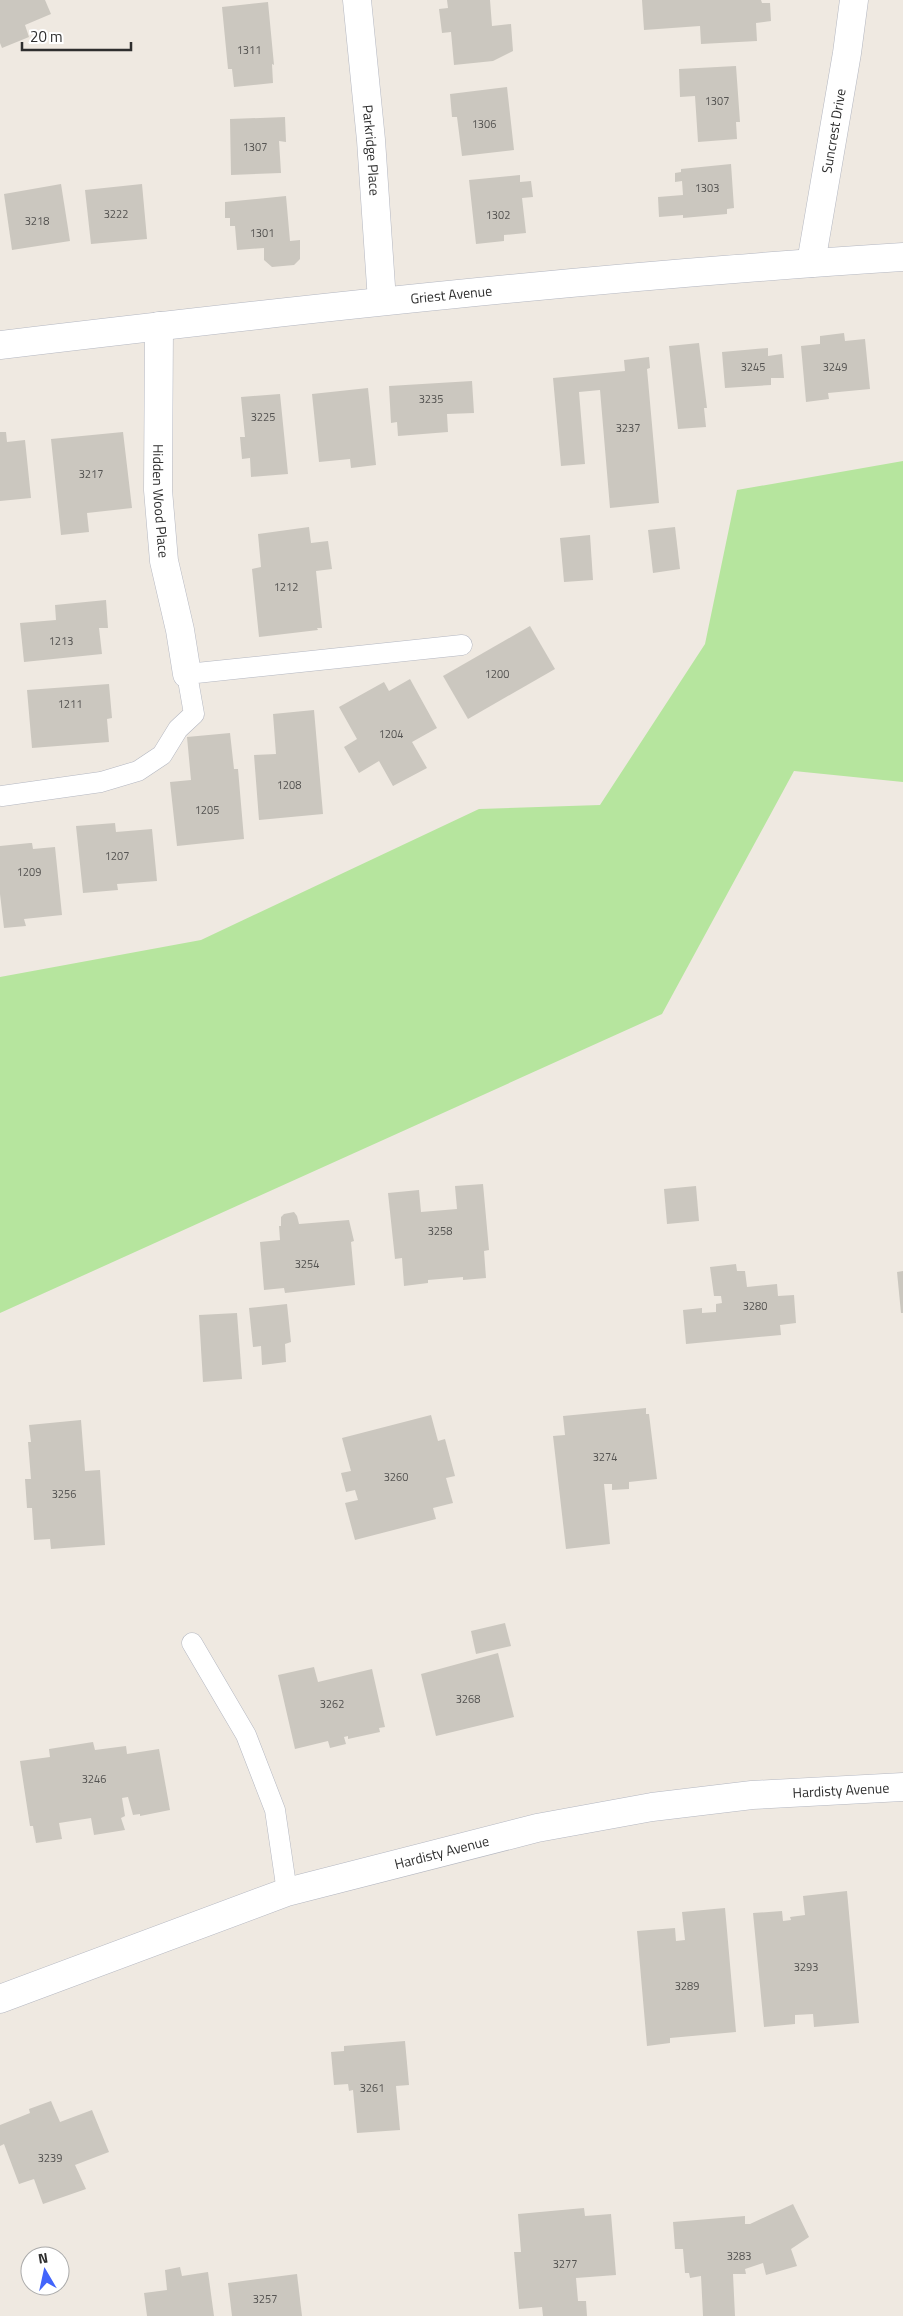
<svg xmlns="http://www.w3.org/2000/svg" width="903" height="2316" font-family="'Titillium Web',sans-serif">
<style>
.green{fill:#b6e59e}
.building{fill:#cbc7bf}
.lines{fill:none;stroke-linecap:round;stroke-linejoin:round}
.lane-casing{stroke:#b4b7c1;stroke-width:21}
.street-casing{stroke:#b4b7c1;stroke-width:29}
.lane{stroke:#fff;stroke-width:20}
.street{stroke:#fff;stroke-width:28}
.labels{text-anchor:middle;stroke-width:4;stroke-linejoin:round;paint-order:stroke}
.number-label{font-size:11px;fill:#555452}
.street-label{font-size:14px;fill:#2e2e2e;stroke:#fff}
</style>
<rect width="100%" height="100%" fill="#efe9e1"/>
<polygon class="green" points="903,461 903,782 794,771 662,1014 0,1313 0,977 201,940 479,809 600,805 705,644 737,490"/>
<g class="building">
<polygon points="0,0 45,0 51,14 25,25 29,37 2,48 0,43"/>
<polygon points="447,0 490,0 492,26 511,24 513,51 493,61 454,65 451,32 442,33 439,9 448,8"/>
<polygon points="642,0 761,0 762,3 770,3 771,21 756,23 757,41 701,44 700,26 644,30"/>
<polygon points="268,2 274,65 272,64 273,83 234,87 232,69 228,69 222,7"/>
<polygon points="736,66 740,122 736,122 737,139 698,142 695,96 680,97 679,69"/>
<polygon points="507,87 514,150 462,156 457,117 452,117 450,94"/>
<polygon points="285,117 286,142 279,141 281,173 231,175 230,119"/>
<polygon points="731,164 734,208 727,209 727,214 683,218 683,215 659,217 658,197 683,195 682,181 675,182 675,173 681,172 681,169"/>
<polygon points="520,175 520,182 531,181 533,197 522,198 526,233 504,235 504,241 476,244 469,180"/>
<polygon points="61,184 70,241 12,250 4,194"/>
<polygon points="142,184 147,239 91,244 85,190"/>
<polygon points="286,196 290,241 300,240 300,259 294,265 272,267 264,260 264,248 237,250 235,226 230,226 230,218 225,218 225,202"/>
<polygon points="844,333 845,341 865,339 870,389 828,393 829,399 806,402 801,346 820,344 820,336"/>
<polygon points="699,343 707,408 704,408 706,427 678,429 669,346"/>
<polygon points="768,348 768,356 782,354 784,378 771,378 771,385 725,388 722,352"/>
<polygon points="649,357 650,368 647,369 659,503 610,508 600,390 579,392 585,464 561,466 553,378 625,371 624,360"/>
<polygon points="472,381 474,413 447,414 448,432 398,436 397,422 391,423 389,386"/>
<polygon points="368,388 376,465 351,468 350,459 319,462 312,394"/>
<polygon points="280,394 288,474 251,477 250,458 242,459 240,437 245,437 241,397"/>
<polygon points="0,432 6,432 7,442 25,440 31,498 0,501"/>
<polygon points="123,432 132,508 87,513 89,532 61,535 51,439"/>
<polygon points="309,527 311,543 328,541 332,569 316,571 322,628 317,628 318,630 259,637 252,569 261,567 258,534"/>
<polygon points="675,527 680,569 653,573 648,530"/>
<polygon points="590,535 593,580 564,582 560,538"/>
<polygon points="106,600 108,628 99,628 102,654 24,662 20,623 56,620 55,605"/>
<polygon points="530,626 555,669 468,719 443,676"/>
<polygon points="410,679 437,728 412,742 427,768 393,786 379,761 359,773 344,747 357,739 339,707 384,682 389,691"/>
<polygon points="109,684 112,718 107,719 109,742 32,748 27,690"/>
<polygon points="314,710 323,814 259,820 254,755 276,754 273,714"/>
<polygon points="230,733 234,769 238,769 244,839 177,846 170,782 191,780 187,737"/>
<polygon points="115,823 116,832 152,829 157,881 117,884 118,890 83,893 76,826"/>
<polygon points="30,843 32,843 33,849 55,847 62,915 24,919 26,926 4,928 0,894 0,846"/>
<polygon points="483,1184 489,1250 484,1251 486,1278 463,1280 463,1277 428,1280 428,1283 404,1286 402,1258 395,1259 388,1193 419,1190 421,1212 457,1209 455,1186"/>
<polygon points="696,1186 699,1221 667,1224 664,1189"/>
<polygon points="294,1212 297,1216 299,1224 349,1220 354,1241 351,1242 355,1285 285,1293 284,1288 264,1290 260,1242 280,1240 279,1226 281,1226 281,1217 284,1214"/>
<polygon points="736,1264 737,1271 745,1271 747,1287 777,1284 778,1296 794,1295 796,1323 780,1325 781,1335 686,1344 683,1310 702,1308 702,1313 716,1312 716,1304 722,1303 721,1296 714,1296 710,1267"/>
<polygon points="903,1271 903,1313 901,1313 897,1272"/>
<polygon points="287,1304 291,1342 285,1344 286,1362 262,1365 261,1346 253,1347 249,1308"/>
<polygon points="237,1313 242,1379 203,1382 199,1315"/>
<polygon points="646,1408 646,1414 649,1414 657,1479 629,1482 629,1489 612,1490 612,1484 604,1484 610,1544 566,1549 553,1436 565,1435 563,1416"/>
<polygon points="431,1415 438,1441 445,1439 455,1476 446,1478 453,1503 433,1508 436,1519 355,1540 345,1503 358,1500 355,1490 346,1492 341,1473 351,1471 342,1438"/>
<polygon points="81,1420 85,1471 100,1470 105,1545 51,1549 50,1539 34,1540 32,1508 27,1508 25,1479 31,1479 28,1442 31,1442 29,1425"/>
<polygon points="505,1623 511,1646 476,1654 471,1631"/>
<polygon points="498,1653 514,1717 436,1736 421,1674"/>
<polygon points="314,1667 318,1682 372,1669 385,1727 379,1728 380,1732 348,1739 348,1736 344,1737 346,1744 330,1748 328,1741 295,1749 278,1675"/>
<polygon points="93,1742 95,1750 126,1746 127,1754 159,1749 170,1810 140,1816 140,1814 133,1815 128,1797 122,1798 125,1816 121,1818 125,1830 94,1835 91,1818 59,1823 62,1839 36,1843 33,1826 30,1826 20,1761 50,1757 49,1749"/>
<polygon points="847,1891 859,2023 814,2027 813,2014 795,2015 795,2024 764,2027 753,1913 782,1911 783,1921 791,1920 790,1917 805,1915 803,1896"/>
<polygon points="725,1908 736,2032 670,2038 670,2043 647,2046 637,1931 675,1928 676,1941 685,1940 682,1912"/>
<polygon points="405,2041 409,2085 396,2086 400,2130 357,2133 353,2090 349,2091 348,2084 334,2085 331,2052 344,2051 344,2046"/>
<polygon points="51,2101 60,2122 92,2110 109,2152 75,2165 86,2189 43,2204 34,2179 19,2184 4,2144 0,2146 0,2125 30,2113 29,2109"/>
<polygon points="793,2204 809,2237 791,2249 797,2266 766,2275 763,2263 745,2269 746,2274 733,2274 735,2316 703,2316 701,2276 690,2278 689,2273 685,2273 683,2249 675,2249 673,2222 745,2216 745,2224 750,2224"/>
<polygon points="584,2208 585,2216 611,2214 616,2275 576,2278 578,2301 586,2301 587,2316 543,2316 542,2307 519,2309 514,2252 521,2252 518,2214"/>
<polygon points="180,2267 182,2276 208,2272 214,2316 147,2316 144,2293 167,2290 165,2270"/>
<polygon points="297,2274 302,2316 232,2316 228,2283"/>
</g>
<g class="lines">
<defs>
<g id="lane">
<polyline points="2,796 101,782 138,771 162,755 178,729 194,714 187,674 462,645"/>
<polyline points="192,1643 246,1735 275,1810 287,1892"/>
</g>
<g id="street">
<path id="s1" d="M357 0 371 140 382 301"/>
<path id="s2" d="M811 263 847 53 854 0"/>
<path id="s3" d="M159 326 158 490 164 561 180 630 187 674"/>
<path id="s4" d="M0 345C300 309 601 276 903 257"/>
<path id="s5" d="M0 1999 287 1892 537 1828 652 1807 752 1795 903 1787"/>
</g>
</defs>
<use href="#lane" class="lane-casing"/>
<use href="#street" class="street-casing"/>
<use href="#lane" class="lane"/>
<use href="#street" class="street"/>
</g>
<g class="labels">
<g class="number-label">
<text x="249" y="54">1311</text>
<text x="717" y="105">1307</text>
<text x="484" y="128">1306</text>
<text x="255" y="151">1307</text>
<text x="707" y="192">1303</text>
<text x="116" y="218">3222</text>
<text x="498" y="219">1302</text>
<text x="37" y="225">3218</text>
<text x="262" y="237">1301</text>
<text x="753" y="371">3245</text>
<text x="835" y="371">3249</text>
<text x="431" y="403">3235</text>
<text x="263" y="421">3225</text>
<text x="628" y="432">3237</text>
<text x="91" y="478">3217</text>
<text x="286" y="591">1212</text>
<text x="61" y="645">1213</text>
<text x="497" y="678">1200</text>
<text x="70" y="708">1211</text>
<text x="391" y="738">1204</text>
<text x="289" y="789">1208</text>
<text x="207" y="814">1205</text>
<text x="117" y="860">1207</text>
<text x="29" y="876">1209</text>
<text x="440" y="1235">3258</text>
<text x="307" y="1268">3254</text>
<text x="755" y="1310">3280</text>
<text x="605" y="1461">3274</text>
<text x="396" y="1481">3260</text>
<text x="64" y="1498">3256</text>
<text x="468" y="1703">3268</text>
<text x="332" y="1708">3262</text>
<text x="94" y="1783">3246</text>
<text x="806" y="1971">3293</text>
<text x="687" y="1990">3289</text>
<text x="372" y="2092">3261</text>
<text x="50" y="2162">3239</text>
<text x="739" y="2260">3283</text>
<text x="565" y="2268">3277</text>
<text x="265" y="2303">3257</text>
</g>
<g class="street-label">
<text dy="5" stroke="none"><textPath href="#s2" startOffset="134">Suncrest Drive</textPath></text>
<text dy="5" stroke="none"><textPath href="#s1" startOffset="151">Parkridge Place</textPath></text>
<text dy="5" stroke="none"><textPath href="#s4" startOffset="454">Griest Avenue</textPath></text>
<text dy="5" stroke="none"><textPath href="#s3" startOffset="175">Hidden Wood Place</textPath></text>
<text dy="5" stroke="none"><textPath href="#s5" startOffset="871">Hardisty Avenue</textPath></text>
<text dy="5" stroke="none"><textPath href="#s5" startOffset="466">Hardisty Avenue</textPath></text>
</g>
</g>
<g transform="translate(45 2271) rotate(351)"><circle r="24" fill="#ffffff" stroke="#ababab"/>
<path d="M0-4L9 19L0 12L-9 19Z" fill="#4264fb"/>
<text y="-8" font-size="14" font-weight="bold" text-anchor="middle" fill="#2e2e2e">N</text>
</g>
<path d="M22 42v8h109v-8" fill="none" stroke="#2e2e2e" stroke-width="2.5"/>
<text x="30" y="42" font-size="15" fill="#2e2e2e" stroke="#ffffff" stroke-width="4" paint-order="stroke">20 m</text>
</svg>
